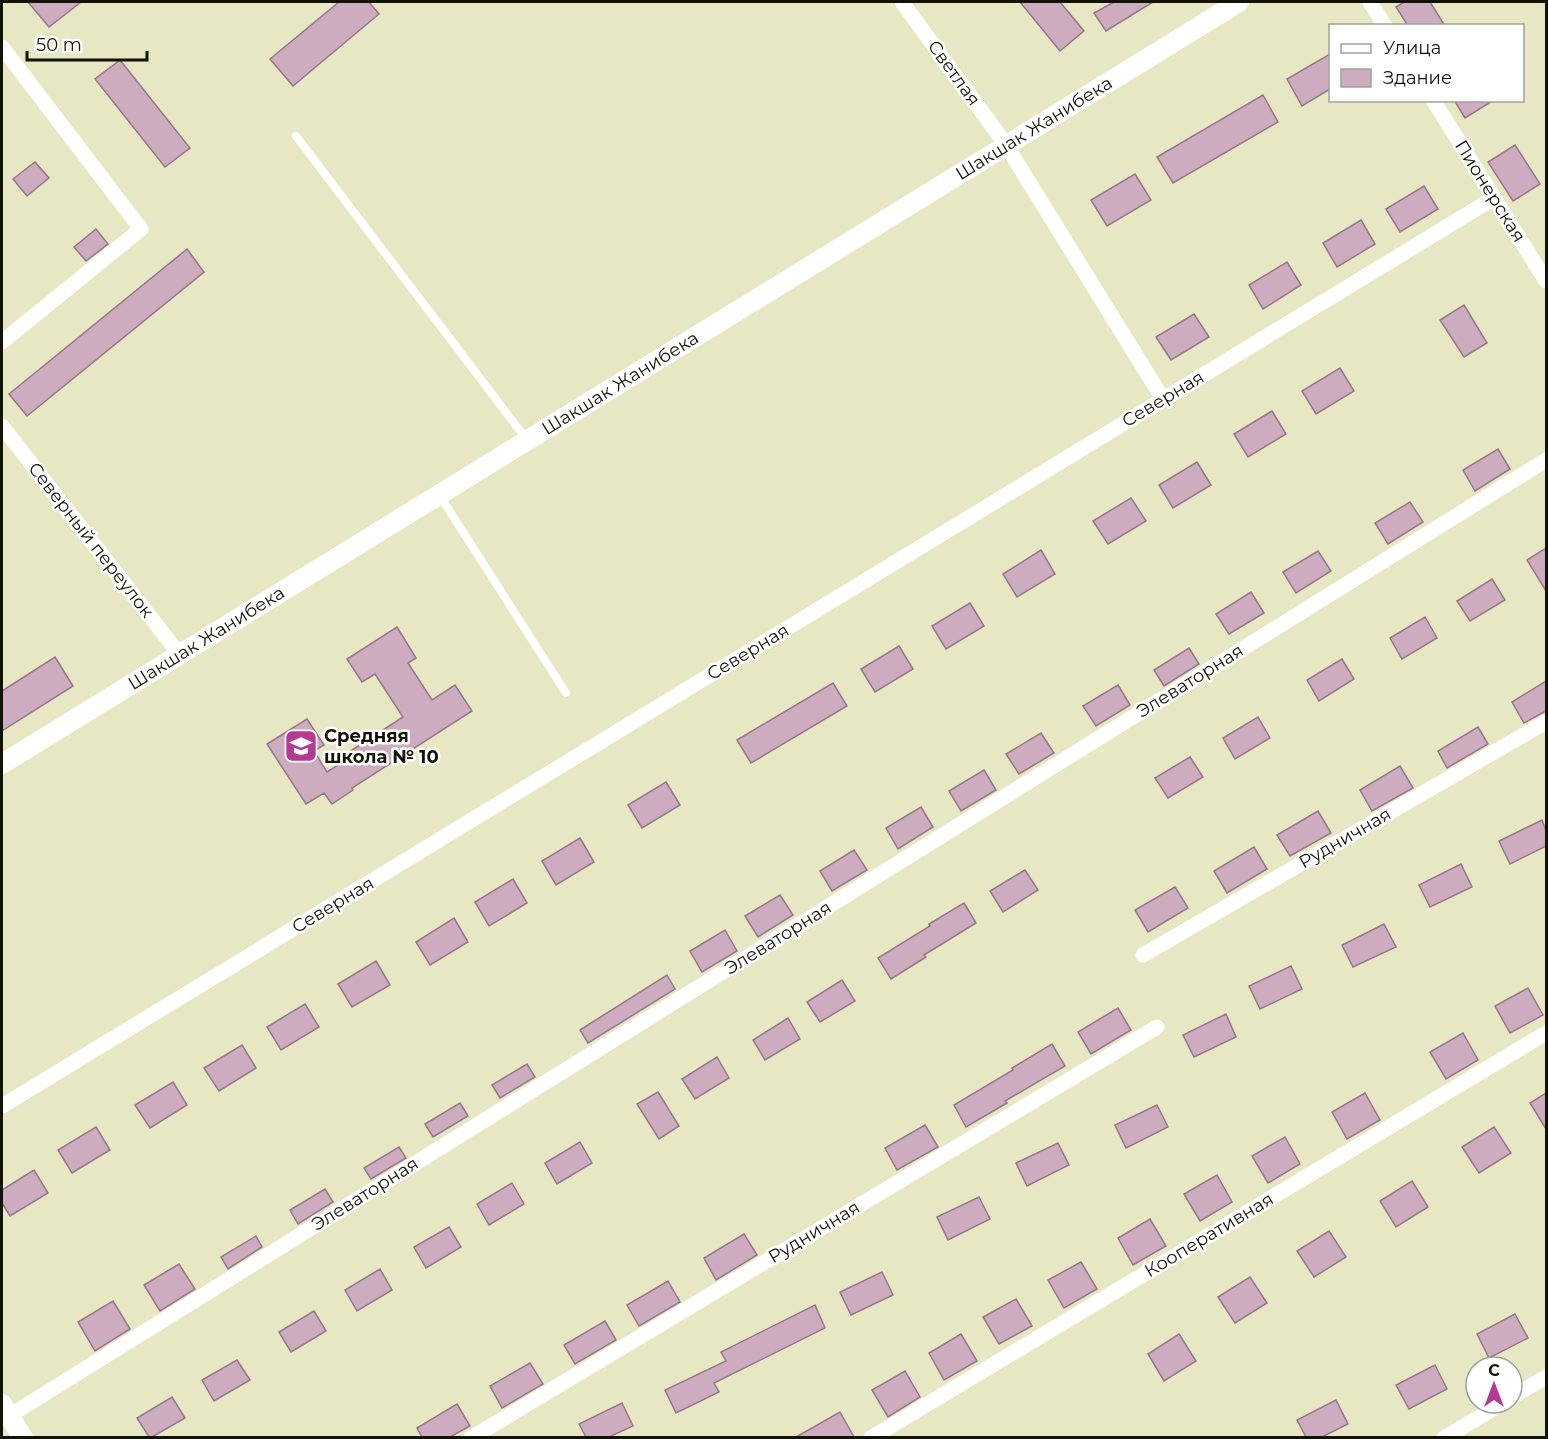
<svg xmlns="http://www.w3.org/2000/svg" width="1548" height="1439" font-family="Montserrat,sans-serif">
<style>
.building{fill:#cdacc0;stroke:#96778a;stroke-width:1.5}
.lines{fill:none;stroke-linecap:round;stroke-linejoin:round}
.lane{stroke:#fff;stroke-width:8}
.street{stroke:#fff;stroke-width:15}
.secondary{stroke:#fff;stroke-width:20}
.labels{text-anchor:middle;stroke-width:5;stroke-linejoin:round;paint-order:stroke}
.street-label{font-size:18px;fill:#121206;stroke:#fff}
.poi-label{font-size:18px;font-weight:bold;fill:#121206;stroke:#fff;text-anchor:start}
</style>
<rect width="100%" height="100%" fill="#e7e7c3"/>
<g class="building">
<polygon points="28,2 81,2 49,27"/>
<polygon points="339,2 369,2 379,14 293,86 270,59"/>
<polygon points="1020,2 1060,2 1084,31 1060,51"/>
<polygon points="1114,2 1153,2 1106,31 1094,13"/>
<polygon points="1404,2 1430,2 1445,26 1408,26 1396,7"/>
<polygon points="1330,54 1330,89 1302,106 1287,79"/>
<polygon points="120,60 190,148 165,167 95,79"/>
<polygon points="1263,95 1278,122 1173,183 1157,157"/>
<polygon points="1454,100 1494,100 1465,118"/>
<polygon points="1515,145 1540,184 1513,201 1488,162"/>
<polygon points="35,162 49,178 27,196 13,179"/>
<polygon points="1135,174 1151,200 1107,226 1091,200"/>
<polygon points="1424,186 1438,209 1400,232 1386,209"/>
<polygon points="1361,220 1375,244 1337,267 1323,243"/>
<polygon points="96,229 108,244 86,261 74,247"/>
<polygon points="187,249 204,272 27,416 9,394"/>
<polygon points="1287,262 1301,285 1263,309 1249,285"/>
<polygon points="1464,305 1487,343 1464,357 1440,320"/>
<polygon points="1194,314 1209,337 1171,360 1156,337"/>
<polygon points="1340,368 1354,391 1316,414 1302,391"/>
<polygon points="1272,411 1286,434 1248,457 1234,434"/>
<polygon points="1498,449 1510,469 1475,491 1463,470"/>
<polygon points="1197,462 1211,485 1173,508 1159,485"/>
<polygon points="1131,498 1146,521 1108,544 1093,521"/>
<polygon points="1410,502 1423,522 1388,544 1375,523"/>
<polygon points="1546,548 1546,591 1527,560"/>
<polygon points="1041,550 1055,574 1017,597 1003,574"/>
<polygon points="1318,551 1331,571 1296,593 1283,572"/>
<polygon points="1492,579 1505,600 1470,621 1457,601"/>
<polygon points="1251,592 1264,613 1229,634 1216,614"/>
<polygon points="970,603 984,626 946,649 932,626"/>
<polygon points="1425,617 1437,638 1402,659 1390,638"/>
<polygon points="397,627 416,658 408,663 432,700 455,685 472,711 352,788 353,790 332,804 324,793 306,804 267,744 307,719 324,745 314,751 327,772 352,756 349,752 403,717 375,674 362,682 347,659"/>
<polygon points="899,646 913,669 875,692 861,669"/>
<polygon points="1189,648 1199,664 1164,686 1154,670"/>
<polygon points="55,657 73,686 2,731 2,691"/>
<polygon points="1342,659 1354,679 1319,701 1307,680"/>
<polygon points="1546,681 1546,711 1524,723 1512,702"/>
<polygon points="833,683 847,706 751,763 737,740"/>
<polygon points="1118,685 1130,705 1096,726 1083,706"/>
<polygon points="1258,717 1270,738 1235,759 1223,738"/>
<polygon points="1478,727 1488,744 1447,768 1438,751"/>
<polygon points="1041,733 1054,753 1019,774 1006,754"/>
<polygon points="1190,757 1203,777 1168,798 1155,778"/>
<polygon points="1400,766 1413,788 1372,811 1360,790"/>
<polygon points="984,770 996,790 961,811 949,791"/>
<polygon points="666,782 680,805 642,828 628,805"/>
<polygon points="921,807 933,827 898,849 886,828"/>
<polygon points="1318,811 1331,833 1290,856 1277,835"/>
<polygon points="1542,820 1546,831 1546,846 1510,864 1499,841"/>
<polygon points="580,838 594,862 556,885 542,861"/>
<polygon points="1254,847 1267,869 1227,893 1214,871"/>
<polygon points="854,850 867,870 832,891 820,871"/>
<polygon points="1461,864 1472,887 1430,907 1419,885"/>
<polygon points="1025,870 1038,890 1003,912 990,891"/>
<polygon points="513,879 527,903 489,926 475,902"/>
<polygon points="1175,887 1188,908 1148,932 1135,910"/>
<polygon points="780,895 793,915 758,937 745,916"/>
<polygon points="964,903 976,923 924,955 926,957 891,979 878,958 930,926 929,924"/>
<polygon points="454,918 468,942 430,965 416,942"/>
<polygon points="1384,924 1396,947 1353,967 1342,945"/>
<polygon points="725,930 737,951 702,972 690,951"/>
<polygon points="376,961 390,985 352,1007 338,984"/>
<polygon points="1291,966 1302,989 1260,1009 1249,986"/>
<polygon points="667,975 675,989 588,1043 580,1030"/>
<polygon points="842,980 855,1001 820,1022 807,1002"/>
<polygon points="1528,988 1543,1015 1510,1033 1495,1006"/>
<polygon points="305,1004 319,1027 281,1050 267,1027"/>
<polygon points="1118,1008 1131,1030 1091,1054 1078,1032"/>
<polygon points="1226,1014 1236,1037 1194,1057 1183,1035"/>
<polygon points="788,1018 800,1039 765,1060 753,1040"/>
<polygon points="1463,1033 1478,1060 1446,1079 1430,1052"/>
<polygon points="1052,1044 1065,1066 1005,1101 1007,1103 966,1127 954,1105 1013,1070 1012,1068"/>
<polygon points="242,1045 256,1068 219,1091 204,1068"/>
<polygon points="717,1057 729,1078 695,1099 682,1079"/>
<polygon points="527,1064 535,1077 500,1098 492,1085"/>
<polygon points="173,1082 187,1105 150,1128 135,1105"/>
<polygon points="658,1092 679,1126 659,1139 637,1104"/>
<polygon points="1365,1093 1380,1120 1347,1139 1332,1112"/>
<polygon points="1546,1093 1546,1129 1530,1103"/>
<polygon points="460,1103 468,1116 433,1137 425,1124"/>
<polygon points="1157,1105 1168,1127 1126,1148 1115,1125"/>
<polygon points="925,1125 938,1147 897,1170 885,1148"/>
<polygon points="96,1127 110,1150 72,1173 58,1150"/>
<polygon points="1494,1127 1511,1153 1479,1173 1462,1147"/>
<polygon points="1285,1137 1300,1164 1268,1183 1252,1156"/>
<polygon points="580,1142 592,1163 557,1184 545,1163"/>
<polygon points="1058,1143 1069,1165 1027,1186 1016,1163"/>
<polygon points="399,1147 406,1158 371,1179 364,1168"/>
<polygon points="34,1170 48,1193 10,1216 2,1203 2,1190"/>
<polygon points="1217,1175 1232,1202 1200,1221 1184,1194"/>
<polygon points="1412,1181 1428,1207 1396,1227 1380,1201"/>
<polygon points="512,1183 524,1204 489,1225 477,1204"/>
<polygon points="325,1189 333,1202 298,1224 290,1210"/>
<polygon points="979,1197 990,1219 948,1240 937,1217"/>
<polygon points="1150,1219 1166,1246 1133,1265 1118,1238"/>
<polygon points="449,1227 461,1247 426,1268 414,1247"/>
<polygon points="1329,1231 1346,1257 1314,1277 1297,1251"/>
<polygon points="744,1234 757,1255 716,1280 704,1258"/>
<polygon points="256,1236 262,1247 228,1269 221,1257"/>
<polygon points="1081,1262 1097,1289 1064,1308 1048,1280"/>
<polygon points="179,1264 195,1289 160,1311 144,1285"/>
<polygon points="380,1269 392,1290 357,1311 345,1290"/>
<polygon points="882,1272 893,1295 851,1315 840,1292"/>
<polygon points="1250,1277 1267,1303 1235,1323 1218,1297"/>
<polygon points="668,1281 680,1302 639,1326 627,1305"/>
<polygon points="1016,1299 1032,1326 999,1344 983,1317"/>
<polygon points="113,1301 130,1329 95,1351 78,1322"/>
<polygon points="815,1305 825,1328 714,1383 719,1392 676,1413 665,1390 726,1361 721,1352"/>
<polygon points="314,1311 326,1331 291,1352 279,1332"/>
<polygon points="1515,1314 1528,1338 1489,1358 1477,1334"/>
<polygon points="605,1321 616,1340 575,1364 564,1345"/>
<polygon points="961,1334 977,1361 944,1380 929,1353"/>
<polygon points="1179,1334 1196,1361 1164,1381 1148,1354"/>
<polygon points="237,1360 250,1380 214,1401 202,1380"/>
<polygon points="530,1363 543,1384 502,1408 490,1386"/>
<polygon points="1435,1365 1447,1389 1409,1409 1396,1385"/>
<polygon points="905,1371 920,1397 888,1417 872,1390"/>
<polygon points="172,1397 185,1418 152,1437 149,1437 137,1418"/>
<polygon points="1336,1400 1348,1424 1322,1437 1306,1437 1297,1420"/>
<polygon points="622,1403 633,1426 609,1437 586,1437 579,1424"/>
<polygon points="457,1404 470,1426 450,1437 422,1437 417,1428"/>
<polygon points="840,1412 854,1437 796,1437"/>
</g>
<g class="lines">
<g class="lane">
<polyline points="296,136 527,440"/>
<polyline points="440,496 566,693"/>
</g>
<g class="street">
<polyline points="902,2 1006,145 1163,399"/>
<polyline points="1370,2 1385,26"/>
<polyline points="2,47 141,229 2,342"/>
<polyline points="1433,100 1546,281"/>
<polyline points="2,426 180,655"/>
<polyline points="1143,955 1546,722"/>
<polyline points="2,1106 1494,198"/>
<polyline points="1512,1397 1546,1377"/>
<polyline points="9,1416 1546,460"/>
<polyline points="471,1438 1157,1027"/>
<polyline points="871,1438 1546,1033"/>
<polyline points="1444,1438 1503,1403"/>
</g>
<g class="secondary">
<path id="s1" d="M2 764 1239 2"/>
<polyline points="2,1404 23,1438"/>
</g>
</g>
<defs>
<symbol id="school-square" viewBox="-11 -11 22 22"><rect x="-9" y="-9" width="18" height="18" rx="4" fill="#b33c92" stroke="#fff"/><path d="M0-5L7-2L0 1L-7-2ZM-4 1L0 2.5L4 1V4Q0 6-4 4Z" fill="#fff"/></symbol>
</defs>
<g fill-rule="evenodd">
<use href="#school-square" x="282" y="727" width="38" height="38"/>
</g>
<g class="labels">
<g class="street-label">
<text transform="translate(954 73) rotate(54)" y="6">Светлая</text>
<text dy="6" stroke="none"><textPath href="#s1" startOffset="1212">Шакшак Жанибека</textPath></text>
<text transform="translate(1490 191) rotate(58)" y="6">Пионерская</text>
<text dy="6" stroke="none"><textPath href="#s1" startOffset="726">Шакшак Жанибека</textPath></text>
<text transform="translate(1163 399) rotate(-31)" y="6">Северная</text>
<text transform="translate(91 540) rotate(52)" y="6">Северный переулок</text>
<text dy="6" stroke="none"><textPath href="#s1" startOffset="240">Шакшак Жанибека</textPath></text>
<text transform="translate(748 652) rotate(-31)" y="6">Северная</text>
<text transform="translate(1190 681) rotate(-32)" y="6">Элеваторная</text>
<text transform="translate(1345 838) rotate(-30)" y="6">Рудничная</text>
<text transform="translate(333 905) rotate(-31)" y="6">Северная</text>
<text transform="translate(778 938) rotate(-32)" y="6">Элеваторная</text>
<text transform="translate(365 1194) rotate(-32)" y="6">Элеваторная</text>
<text transform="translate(814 1232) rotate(-31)" y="6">Рудничная</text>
<text transform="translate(1209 1235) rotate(-31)" y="6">Кооперативная</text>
</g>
<g class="poi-label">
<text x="324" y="742">Средняя<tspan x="324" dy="21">школа № 10</tspan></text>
</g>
</g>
<rect width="1548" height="1439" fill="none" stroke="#121206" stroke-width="6"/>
<rect x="1329" y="24" width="195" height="78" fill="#ffffff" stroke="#a0a09b" stroke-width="1.5"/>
<rect x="1341" y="44" width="30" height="9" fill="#ffffff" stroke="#a0a09b" stroke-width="1.5"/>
<text x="1383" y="54" font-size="18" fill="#121206">Улица</text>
<rect x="1341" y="69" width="30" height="18" fill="#cdacc0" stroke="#a0a09b" stroke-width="1.5"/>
<text x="1383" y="84" font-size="18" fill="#121206">Здание</text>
<g transform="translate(1494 1385)"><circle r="28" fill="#ffffff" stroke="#a0a09b" stroke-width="1.5"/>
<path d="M0-4.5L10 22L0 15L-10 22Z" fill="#b33c92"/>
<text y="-9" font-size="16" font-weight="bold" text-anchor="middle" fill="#121206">С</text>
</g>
<path d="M27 51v9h120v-9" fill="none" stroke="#121206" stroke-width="3"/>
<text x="36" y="51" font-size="18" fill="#121206" stroke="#ffffff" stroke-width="4.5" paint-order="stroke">50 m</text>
</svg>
